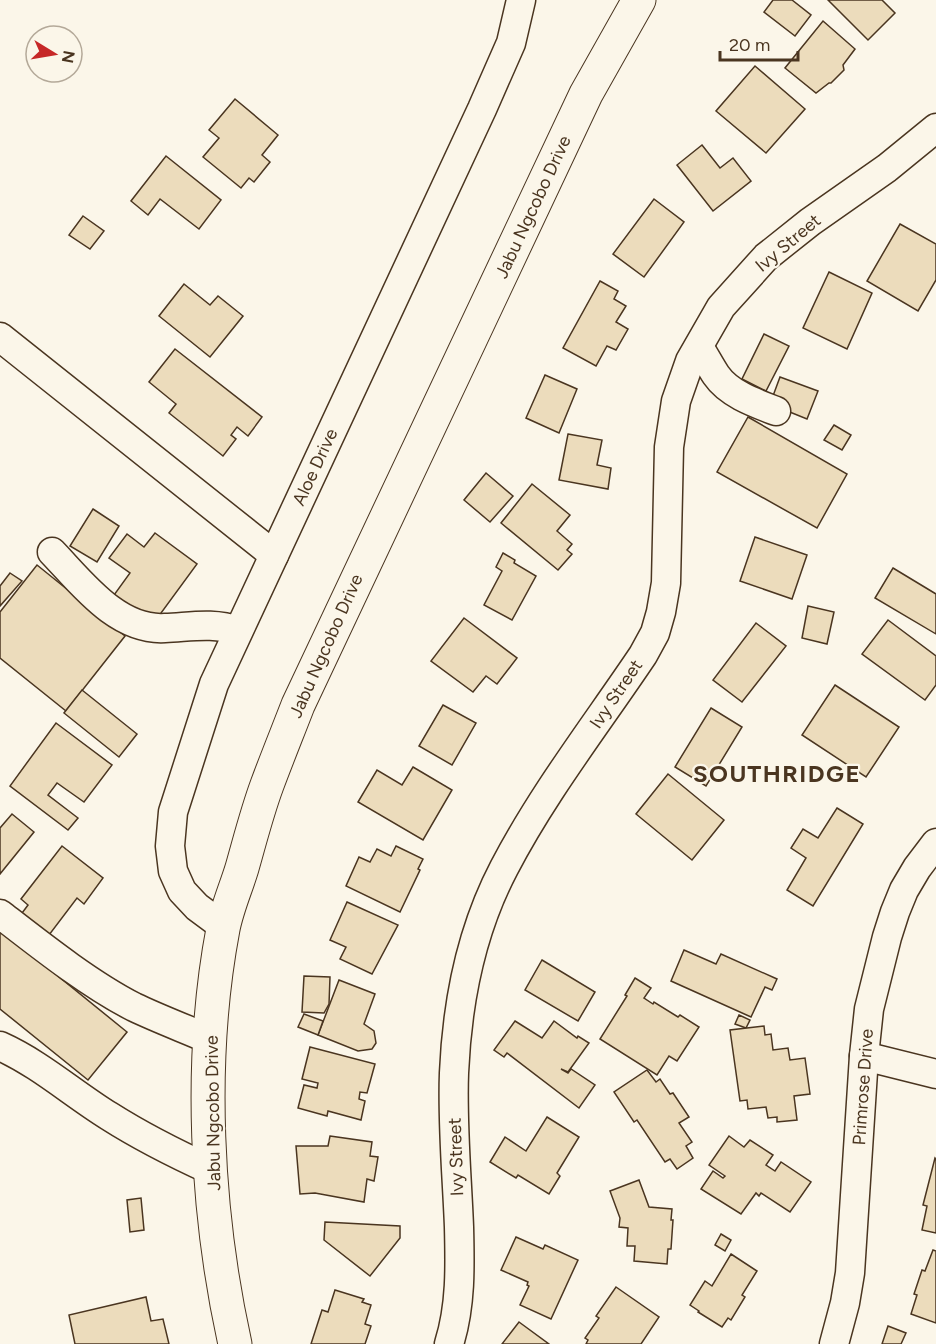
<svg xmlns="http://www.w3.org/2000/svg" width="936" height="1344" font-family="Figtree,sans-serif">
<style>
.building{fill:#ecdcbc;stroke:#4a3520;stroke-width:1.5}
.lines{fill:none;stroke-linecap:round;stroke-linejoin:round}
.minor-casing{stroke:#4a3520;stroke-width:31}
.major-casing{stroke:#4a3520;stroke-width:35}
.minor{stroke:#fbf6e9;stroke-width:28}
.major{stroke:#fbf6e9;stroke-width:33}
.labels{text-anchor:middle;stroke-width:4.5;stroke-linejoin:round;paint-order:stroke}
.street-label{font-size:18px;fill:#4a3520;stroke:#fbf6e9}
.district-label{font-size:24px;font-weight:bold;letter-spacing:1.5px;fill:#4a3520;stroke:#fbf6e9}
</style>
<rect width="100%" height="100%" fill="#fbf6e9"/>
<g class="building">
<polygon points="773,0 792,0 811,15 795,36 764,12"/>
<polygon points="828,0 882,0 895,13 868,40"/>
<polygon points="823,21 855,49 843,65 844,70 831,83 829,83 816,93 785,68"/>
<polygon points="755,66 805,109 766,153 716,111"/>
<polygon points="235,99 278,135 262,155 270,162 254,182 249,178 241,188 203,157 219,138 209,130"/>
<polygon points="702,145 720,168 733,158 751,181 713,211 677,165"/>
<polygon points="166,156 221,200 199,229 160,199 148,215 131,201"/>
<polygon points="654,199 684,222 644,277 613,254"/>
<polygon points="83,216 104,231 90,249 69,235"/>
<polygon points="900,224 936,244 936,280 918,311 867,281"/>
<polygon points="829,272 872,293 847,349 803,328"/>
<polygon points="600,281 618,291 614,299 626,306 616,322 628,329 616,350 607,346 596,366 563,348"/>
<polygon points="184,284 210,305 218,296 243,316 210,357 159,316"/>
<polygon points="764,334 789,346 766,391 742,379"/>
<polygon points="175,349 262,417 248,436 237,427 231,435 236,439 223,456 169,413 176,404 149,382"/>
<polygon points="545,375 577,389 559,433 526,418"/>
<polygon points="780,377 818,391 807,419 770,404"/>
<polygon points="748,417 847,474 817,528 717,472"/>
<polygon points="834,425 851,435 842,450 824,440"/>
<polygon points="568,434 602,440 597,465 611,468 608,489 559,480"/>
<polygon points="486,473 513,496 490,522 464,500"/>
<polygon points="532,484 570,515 557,531 572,544 567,550 572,554 558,570 501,523"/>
<polygon points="93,509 119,526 97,562 70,546"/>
<polygon points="155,533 197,564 153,624 114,595 130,573 109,558 127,534 144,547"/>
<polygon points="755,537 807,555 792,599 740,581"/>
<polygon points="503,553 515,560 514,563 536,576 512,620 484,605 502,571 496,567"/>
<polygon points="37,565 125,636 66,711 0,658 0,612"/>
<polygon points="893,568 936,594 936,634 875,598"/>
<polygon points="10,573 22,581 0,606 0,586"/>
<polygon points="808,606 834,612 827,644 802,638"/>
<polygon points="464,618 517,658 497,684 486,676 473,692 431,661"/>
<polygon points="888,620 936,656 936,685 925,700 862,654"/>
<polygon points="756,623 786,646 742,702 713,680"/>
<polygon points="835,685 899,727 866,777 802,735"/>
<polygon points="82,690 137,734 119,757 64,713"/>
<polygon points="443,705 476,723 452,765 419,746"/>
<polygon points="711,708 742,727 706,786 675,767"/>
<polygon points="56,723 112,765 84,802 57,783 48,795 78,818 68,830 10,786"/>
<polygon points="413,767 452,790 423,840 358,802 377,770 402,785"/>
<polygon points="668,774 724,820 692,860 636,814"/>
<polygon points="837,808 863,824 813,906 787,890 806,858 791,848 803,829 818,838"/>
<polygon points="12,814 34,832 0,874 0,828"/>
<polygon points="62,846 103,878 84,904 77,898 46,939 19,917 28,905 21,899"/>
<polygon points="396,846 423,859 418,869 420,870 400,912 346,886 359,857 370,862 377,849 391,856"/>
<polygon points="347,902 398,925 372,974 340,959 346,947 330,940"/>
<polygon points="0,929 127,1032 88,1080 0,1009"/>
<polygon points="684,950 716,964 721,954 777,979 772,990 765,987 751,1017 671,981"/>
<polygon points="542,960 595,992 578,1021 525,990"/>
<polygon points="304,976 330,977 329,1004 324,1013 302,1012"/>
<polygon points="635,978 651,988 644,998 653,1004 654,1002 678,1017 680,1015 699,1027 677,1061 669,1056 657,1075 600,1039 627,996 625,995"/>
<polygon points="339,980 375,994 364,1024 374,1031 376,1043 372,1049 358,1051 318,1035"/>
<polygon points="304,1014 323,1021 318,1035 298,1027"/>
<polygon points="739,1015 750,1020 746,1028 735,1024"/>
<polygon points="515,1021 542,1038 554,1021 577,1038 578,1036 589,1043 568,1072 561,1069 568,1073 571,1069 595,1085 579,1108 507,1053 504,1057 494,1050"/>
<polygon points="764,1026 765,1035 771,1034 773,1050 788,1048 790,1060 805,1058 810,1094 794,1096 797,1120 777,1122 777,1117 768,1118 766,1107 748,1109 747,1100 740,1101 730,1030"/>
<polygon points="310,1047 375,1064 367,1093 360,1092 359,1099 365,1101 361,1120 328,1111 327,1116 298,1108 304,1085 317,1088 318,1083 302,1079"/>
<polygon points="647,1070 656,1082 660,1079 670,1094 673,1093 689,1117 679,1123 692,1142 686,1146 693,1158 677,1169 670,1159 665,1162 637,1120 634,1122 614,1092"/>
<polygon points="547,1117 579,1137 557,1173 560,1176 549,1194 518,1175 516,1178 490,1162 505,1137 526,1151"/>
<polygon points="330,1136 372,1142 370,1156 378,1157 374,1181 367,1179 364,1202 315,1193 300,1194 296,1146 328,1146"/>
<polygon points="729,1136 744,1147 750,1140 773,1155 766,1165 775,1171 781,1162 811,1182 790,1212 761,1193 759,1196 756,1193 741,1214 701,1189 713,1171 723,1178 725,1176 709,1165"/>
<polygon points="935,1158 936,1159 936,1233 922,1230 927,1206 923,1205"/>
<polygon points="639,1180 649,1207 672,1209 671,1220 673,1220 671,1249 668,1249 667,1264 634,1261 635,1246 627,1246 628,1228 619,1227 620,1218 610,1191"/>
<polygon points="141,1198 144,1230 130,1232 127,1200"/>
<polygon points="325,1222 400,1226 400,1238 370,1276 324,1240"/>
<polygon points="721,1234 731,1240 725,1251 715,1245"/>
<polygon points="516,1237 543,1249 545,1245 578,1260 551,1319 520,1305 529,1286 527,1285 528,1282 501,1270"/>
<polygon points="933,1250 936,1251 936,1323 911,1314 917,1295 914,1294 922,1270 925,1271"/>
<polygon points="731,1254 757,1271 742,1295 745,1297 731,1320 728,1318 722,1327 698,1312 699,1311 690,1305 705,1281 712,1286"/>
<polygon points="616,1287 659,1317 641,1344 586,1344 588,1340 585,1338 599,1318 596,1316"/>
<polygon points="335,1290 364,1299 362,1302 371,1305 365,1324 371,1326 365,1344 311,1344 322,1310 328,1312"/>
<polygon points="146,1297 151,1321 163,1319 169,1344 75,1344 69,1315"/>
<polygon points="519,1322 549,1344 502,1344"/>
<polygon points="888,1326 906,1333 901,1344 882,1344"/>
</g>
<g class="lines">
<defs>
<g id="minor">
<polyline points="0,337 274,555"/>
<path d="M699 347C705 356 710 366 716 375 729 394 755 403 776 411"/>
<path d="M52 552C81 582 117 631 165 628 191 627 213 622 238 631"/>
<path d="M0 914C40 945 89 984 134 1007 159 1019 186 1029 211 1040"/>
<polyline points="224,927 197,907 182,891 173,871 170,846 173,812 214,684 482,109 511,43 521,0"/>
<path d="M0 1046C40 1064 72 1093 109 1116 142 1137 176 1154 211 1170"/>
<polyline points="864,1056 936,1074"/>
<path d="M449 1344C461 1306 460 1266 459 1227 457 1176 452 1124 454 1073 457 1003 471 931 504 868 543 793 596 725 643 655L655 633 661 612 666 583 669 447 676 401 690 361 721 307 766 257 810 222 887 168 936 128"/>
<polyline points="834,1344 845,1303 850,1273 864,1056 869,1009 887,937 895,912 904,890 917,868 936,843"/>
</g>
<path id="major" d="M235 1344C206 1213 198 1061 223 929 227 908 236 888 242 868 250 840 257 812 267 785 277 758 288 731 298 705L586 94 639 0"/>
</defs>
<use href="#minor" class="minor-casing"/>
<use href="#major" class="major-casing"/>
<use href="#minor" class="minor"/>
<use href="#major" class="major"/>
</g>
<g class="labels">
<g class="street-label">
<text transform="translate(533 207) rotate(-65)" y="6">Jabu Ngcobo Drive</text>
<text transform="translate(788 243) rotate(-40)" y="6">Ivy Street</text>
<text transform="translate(315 467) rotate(-65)" y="6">Aloe Drive</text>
<text transform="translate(326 646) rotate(-66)" y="6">Jabu Ngcobo Drive</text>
<text transform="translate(616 694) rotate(-56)" y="6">Ivy Street</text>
<text transform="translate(863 1087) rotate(-86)" y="6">Primrose Drive</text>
<text transform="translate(213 1113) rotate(-91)" y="6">Jabu Ngcobo Drive</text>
<text transform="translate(456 1157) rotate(-92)" y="6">Ivy Street</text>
</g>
<g class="district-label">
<text x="777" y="782">SOUTHRIDGE</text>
</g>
</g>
<g transform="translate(54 54) rotate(101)"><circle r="28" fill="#fbf6e9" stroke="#b4a999" stroke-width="1.5"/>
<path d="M0-4.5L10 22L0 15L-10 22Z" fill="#c62828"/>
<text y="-9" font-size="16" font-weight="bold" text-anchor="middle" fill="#4a3520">N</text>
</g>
<path d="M720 51v9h78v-9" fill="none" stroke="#4a3520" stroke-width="3"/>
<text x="729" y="51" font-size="18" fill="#4a3520" stroke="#fbf6e9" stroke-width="4.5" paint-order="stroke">20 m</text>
</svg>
